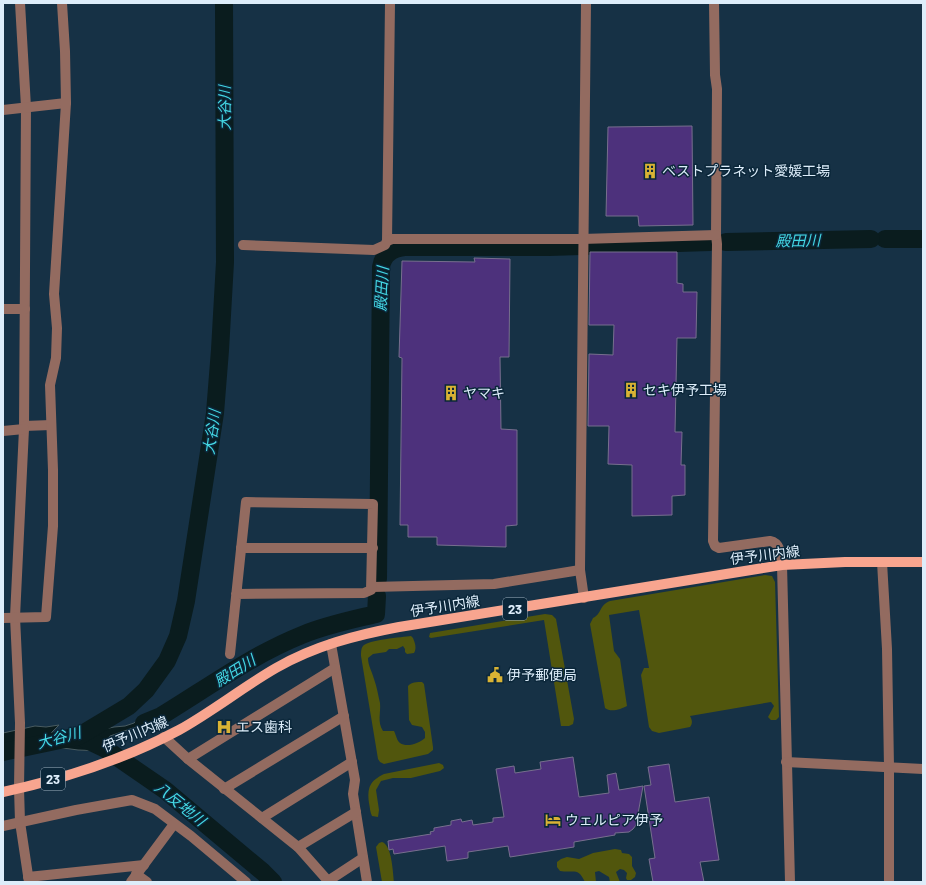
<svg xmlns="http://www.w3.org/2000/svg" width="926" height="885" font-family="Barlow,'Noto Sans JP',sans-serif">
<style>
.green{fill:#51560d}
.water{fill:#0a1c1e;stroke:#495b60}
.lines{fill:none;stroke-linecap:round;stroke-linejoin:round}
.river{stroke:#0a1c1e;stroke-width:18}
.building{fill:#4d317c;stroke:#776f8e}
.minor{stroke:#936b60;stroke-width:10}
.major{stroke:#f8a58f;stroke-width:10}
.labels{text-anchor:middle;stroke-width:3;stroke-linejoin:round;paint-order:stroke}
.shield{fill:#0b273a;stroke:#9eb2c0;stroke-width:1}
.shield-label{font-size:13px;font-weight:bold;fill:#ddedfa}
.poi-label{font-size:14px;fill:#ddedfa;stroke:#0b273a;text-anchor:start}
.street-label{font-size:14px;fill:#ddedfa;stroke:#0b273a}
.water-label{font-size:15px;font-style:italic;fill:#44d8e4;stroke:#0b273a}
</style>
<rect width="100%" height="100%" fill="#163145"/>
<g class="green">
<path d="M765 575 772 576 775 582 779 717 776 720H771L768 717 774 706 771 702 690 716C692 720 693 723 690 727L659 733 652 731 649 727 641 675 644 668H649L639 610 609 615 614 651 620 659 627 706C621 709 611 713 605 708L590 624 593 618C602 614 599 605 610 601Z"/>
<polygon points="545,614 552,615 556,619 574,719 573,724 569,726 561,726 544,620 431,638 429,637 430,633"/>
<path d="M411 636 413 638C415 643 417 648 414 653L407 654 405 652V649L403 646 397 649H389L386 652 373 654 368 658C368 666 372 671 374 679 377 687 378 695 380 703 381 713 377 722 383 731H394C396 735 397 741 400 743 407 748 420 743 425 738V732L422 727 412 725 409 720 408 686C411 682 417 682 422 682L424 684 433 747V750L428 754 384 764 380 762 378 759 361 656C361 653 361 648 363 646 367 640 403 637 411 636Z"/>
<path d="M439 763 443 765 444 768 440 771 411 778H393L381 781 376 790 379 810 378 817 372 816C370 812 370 808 369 803 367 787 370 781 384 774Z"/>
<path d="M382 842C392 845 393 873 394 882H382L376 847 379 843Z"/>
<path d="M615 849 621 850 622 853 629 854 632 857V866L636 873 635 877 631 880H627L626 878 627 873 624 870 620 869 616 872 620 882H610L609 877 599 871 595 872 596 882H585C578 867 575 873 560 871L557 867V862L561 859 567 857 579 859 593 853Z"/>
</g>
<polygon class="water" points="166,711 168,715 162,718 110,736 106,742 108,746 113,748 104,751 78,750 48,746 24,744 13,747 3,746 3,733 35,726 46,727 59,725 51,733 91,732 114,727 125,726 134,723 143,715 144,720"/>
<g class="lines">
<g class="river">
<polyline points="885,239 923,239"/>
<polyline points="726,242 871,239"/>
<path d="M378 579 381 267C383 254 392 248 405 247H549L710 242"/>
<path d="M144 723 161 716C207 688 252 655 302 635 326 625 351 620 376 614L377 596"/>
<polyline points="85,739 104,748 165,790 263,872 273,882"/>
<polyline points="3,752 79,736 129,706 146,690 167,661 178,636 186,601 215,413 220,350 225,262 224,3"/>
</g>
</g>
<g class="building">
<polygon points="692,126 693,225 639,226 638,216 606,216 608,127"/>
<polygon points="590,252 677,252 677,283 683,284 683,292 697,292 696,338 677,338 675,432 682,432 681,465 685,465 685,495 672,496 672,515 632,516 632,465 608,464 609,426 588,426 589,354 613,355 614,325 589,325"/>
<polygon points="474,258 510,259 509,357 500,357 501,429 517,430 517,525 506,526 506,547 437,545 437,537 408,537 408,525 400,525 402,358 399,357 402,261 475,262"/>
<polygon points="573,757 579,797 609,793 607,775 616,773 619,790 643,786 636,825 633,829 629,832 615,833 615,835 574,842 574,847 510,857 508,846 468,852 468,858 447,861 445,846 394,854 393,849 389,850 388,841 431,834 430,832 434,831 434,828 451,825 451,821 461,819 462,822 472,820 473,825 493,822 493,818 504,817 496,769 514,766 515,773 541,769 540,762"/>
<polygon points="669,764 675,802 709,797 719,860 700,862 704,882 653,882 649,859 655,858 644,786 651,785 648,767"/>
</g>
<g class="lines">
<g class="minor">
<polyline points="20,3 26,107 24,429 15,617 20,723 19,788 20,822 29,882"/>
<path d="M714 3 715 75 717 89 716 235 717 244 713 541 715 546 719 548 770 541C781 543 781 556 782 565L790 882"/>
<polyline points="3,110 66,103"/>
<polyline points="387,241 390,3"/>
<polyline points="243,245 374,250 385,245 387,241 392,239 582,239 716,235"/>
<polyline points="3,309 25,309"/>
<polyline points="24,426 51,425"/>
<polyline points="3,431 24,429"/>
<polyline points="241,548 373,548"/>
<polyline points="882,562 887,649 889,767 889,882"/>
<polyline points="372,587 494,584 580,570"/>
<polyline points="584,598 580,570 586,3"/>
<polyline points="3,618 46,617 53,526 53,470 50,385 56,358 57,328 54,294 66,103 65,51 62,3"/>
<polyline points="331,644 355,780 353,794 367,882"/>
<polyline points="230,654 246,502 373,504 371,590 364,593 236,594"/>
<polyline points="164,737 188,759 298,847 329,882"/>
<polyline points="188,759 335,668"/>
<polyline points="786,762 923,769"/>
<polyline points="224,789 344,716"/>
<polyline points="262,818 352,762"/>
<polyline points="3,826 76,810 132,800 155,809 191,836 246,882"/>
<polyline points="298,847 356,812"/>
<polyline points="136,874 147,882"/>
<polyline points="28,877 144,865"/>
<polyline points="328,881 363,858"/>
<polyline points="131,882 174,824"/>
</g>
<path class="major" d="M3 792C63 779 125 759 179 730 213 711 243 687 276 668 314 646 356 635 399 627L782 565 845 562H923"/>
</g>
<defs>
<symbol id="building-bare" viewBox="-9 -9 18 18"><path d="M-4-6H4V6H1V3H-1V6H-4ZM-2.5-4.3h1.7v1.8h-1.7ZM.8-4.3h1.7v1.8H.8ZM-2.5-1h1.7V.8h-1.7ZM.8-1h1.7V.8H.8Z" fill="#d9b334" stroke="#0b273a" stroke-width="2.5" paint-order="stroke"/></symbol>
<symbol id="civic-bare" viewBox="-9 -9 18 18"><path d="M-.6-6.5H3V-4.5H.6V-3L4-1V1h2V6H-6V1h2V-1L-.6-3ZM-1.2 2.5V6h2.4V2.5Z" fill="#d9b334" stroke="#0b273a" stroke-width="2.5" paint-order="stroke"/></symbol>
<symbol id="hospital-bare" viewBox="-9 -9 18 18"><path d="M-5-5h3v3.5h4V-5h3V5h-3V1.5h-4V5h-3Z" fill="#d9b334" stroke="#0b273a" stroke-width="2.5" paint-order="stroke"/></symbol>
<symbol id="hotel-bare" viewBox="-9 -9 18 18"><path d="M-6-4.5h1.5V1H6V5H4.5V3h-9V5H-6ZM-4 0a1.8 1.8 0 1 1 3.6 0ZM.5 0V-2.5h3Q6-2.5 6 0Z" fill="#d9b334" stroke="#0b273a" stroke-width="2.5" paint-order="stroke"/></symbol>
</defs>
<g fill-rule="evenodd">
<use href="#building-bare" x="639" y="160" width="22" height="22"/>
<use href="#building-bare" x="620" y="379" width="22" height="22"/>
<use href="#building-bare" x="440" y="382" width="22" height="22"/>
<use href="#civic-bare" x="484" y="664" width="22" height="22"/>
<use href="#hospital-bare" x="213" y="716" width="22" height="22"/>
<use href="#hotel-bare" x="542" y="809" width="22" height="22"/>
</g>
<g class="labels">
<g class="shield">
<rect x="503" y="598" width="24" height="22" rx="3"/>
<rect x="41" y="768" width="24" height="22" rx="3"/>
</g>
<g class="shield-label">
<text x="515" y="614">23</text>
<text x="53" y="784">23</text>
</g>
<g class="poi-label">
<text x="662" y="176">ベストプラネット愛媛工場</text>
<text x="643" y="395">セキ伊予工場</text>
<text x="463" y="398">ヤマキ</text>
<text x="507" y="680">伊予郵便局</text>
<text x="236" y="732">エス歯科</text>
<text x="565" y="825">ウェルピア伊予</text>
</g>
<g class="street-label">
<text transform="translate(765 555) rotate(-7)" y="5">伊予川内線</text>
<text transform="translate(445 606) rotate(-9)" y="5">伊予川内線</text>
<text transform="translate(135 734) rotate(-23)" y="5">伊予川内線</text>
</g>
<g class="water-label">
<text transform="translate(225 108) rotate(-90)" y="5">大谷川</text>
<text transform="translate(798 241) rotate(-1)" y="5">殿田川</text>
<text transform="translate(382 289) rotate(-87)" y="5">殿田川</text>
<text transform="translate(212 432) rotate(-82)" y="5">大谷川</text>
<text transform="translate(235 671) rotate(-32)" y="5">殿田川</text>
<text transform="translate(59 738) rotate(-15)" y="5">大谷川</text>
<text transform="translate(180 804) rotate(39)" y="5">八反地川</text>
</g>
</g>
<rect width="926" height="885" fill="none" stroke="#ddedfa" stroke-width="8"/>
</svg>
